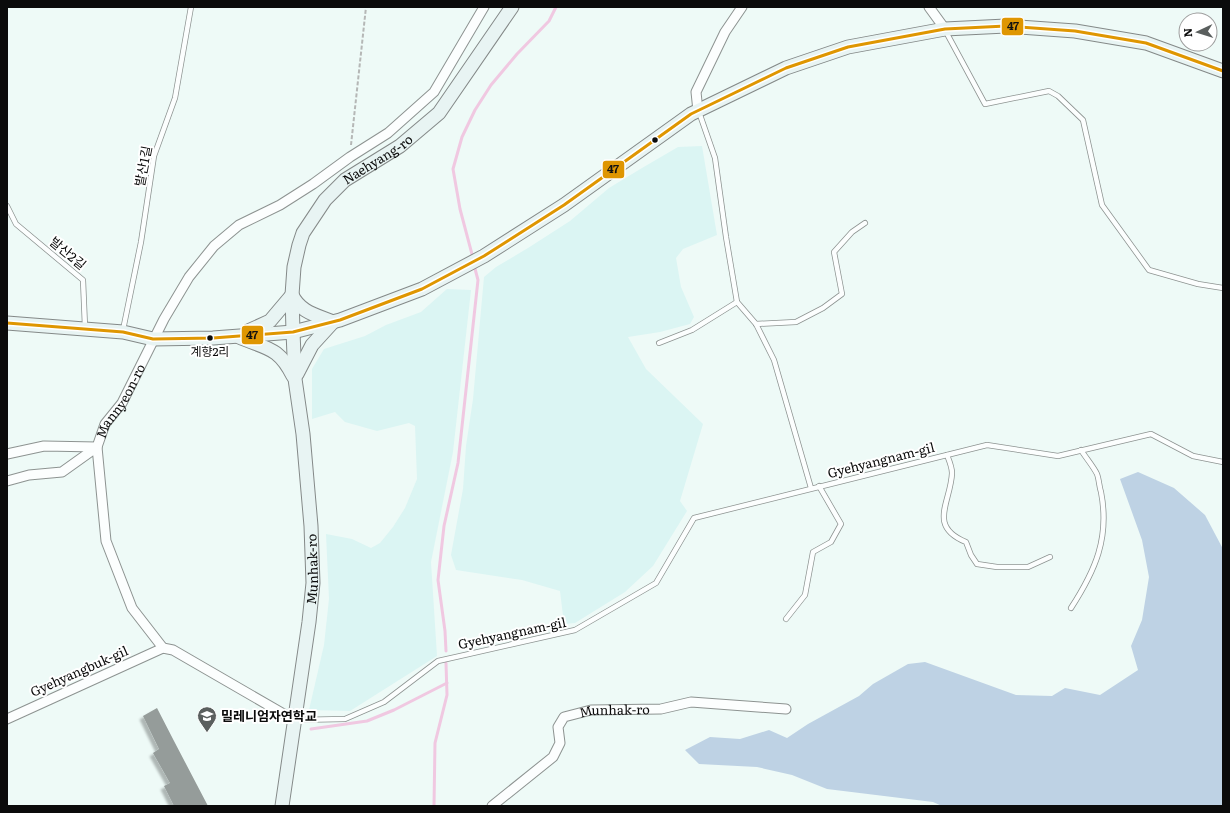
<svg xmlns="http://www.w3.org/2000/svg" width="1230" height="813" font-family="Literata,'Noto Sans KR',serif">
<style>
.farmland{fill:#dbf5f3}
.forest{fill:#bed2e4}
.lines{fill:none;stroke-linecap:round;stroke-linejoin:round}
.stream{stroke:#f0c8e1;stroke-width:3}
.building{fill:#959c9a;filter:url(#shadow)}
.lane-casing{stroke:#8d9391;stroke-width:6}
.street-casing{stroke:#8d9391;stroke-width:11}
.secondary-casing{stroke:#848988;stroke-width:15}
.path{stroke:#b5b7b6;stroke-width:2;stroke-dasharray:4 2;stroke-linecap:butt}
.lane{stroke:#fcfefe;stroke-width:4.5}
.street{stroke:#fcfefe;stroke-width:9}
.secondary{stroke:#e8f4f3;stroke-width:13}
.bus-1-casing{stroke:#fff;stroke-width:6}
.bus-1{stroke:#df9601;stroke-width:3}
.bus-dot{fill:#0b0b0b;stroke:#fff;stroke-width:1.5}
.labels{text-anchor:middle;stroke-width:4;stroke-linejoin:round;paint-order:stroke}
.bus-label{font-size:12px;fill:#0b0b0b;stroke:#fff}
.street-label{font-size:13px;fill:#0b0b0b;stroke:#fff}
.poi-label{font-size:13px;font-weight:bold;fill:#0b0b0b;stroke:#fff;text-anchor:start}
.line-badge{stroke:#fff;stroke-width:1.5}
.pale-badge-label{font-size:11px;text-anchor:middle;font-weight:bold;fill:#111}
</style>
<defs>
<filter id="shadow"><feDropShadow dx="-3.5" dy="3.5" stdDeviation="1" flood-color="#0004"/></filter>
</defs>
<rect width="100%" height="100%" fill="#eefaf7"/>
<g class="farmland">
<polygon points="702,146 717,235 683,249 676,258 681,287 694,317 690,324 660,332 628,337 646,369 703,424 680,501 687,511 653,566 625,592 575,623 564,624 560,591 522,580 456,570 451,555 463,489 466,446 473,399 484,277 496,267 528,248 570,221 609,188 642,168 678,147"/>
<polygon points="447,289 471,290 453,452 431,562 437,656 350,711 309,710 324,645 329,599 326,534 352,539 371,548 380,543 393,527 405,508 417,479 415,426 409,423 377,431 345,422 335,412 312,419 312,369 324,349 365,336 386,325 421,312"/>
</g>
<polygon class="forest" points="1138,472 1174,488 1205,515 1223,549 1223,806 942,806 933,802 827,789 792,775 757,767 699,764 685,750 710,737 740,739 769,730 787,738 808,724 859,696 873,684 908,664 925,662 1016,695 1052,696 1065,688 1100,695 1138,670 1131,646 1142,620 1149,577 1142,540 1120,479"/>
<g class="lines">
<g class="stream">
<polyline points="473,258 460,209 453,169 462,137 475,110 491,85 517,54 549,21 556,7"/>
<polyline points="446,651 445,631 438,580 444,526 458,463 478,280 474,265"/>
<polyline points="311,729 367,721 394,710 447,683"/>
<polyline points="434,806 435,743 447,695 446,663"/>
</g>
</g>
<polygon class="building" points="157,708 174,741 208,806 174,806 164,786 170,783 153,753 159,749 143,716"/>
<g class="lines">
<defs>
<g id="lane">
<polyline points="945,30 985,104 1049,91 1058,96 1083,120 1102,205 1149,270 1198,284 1223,288"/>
<polyline points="699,112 715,158 726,237 737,302 756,324 774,360 811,488"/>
<polyline points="7,206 16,224 83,280 85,327"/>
<polyline points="756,324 796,322 823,308 842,294 834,252 852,232 865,223"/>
<polyline points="123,330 141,242 154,156 175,98 191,7"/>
<polyline points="659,343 692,330 737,302"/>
<path d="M947 455C949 460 952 467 952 473 951 502 927 526 966 542L971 555 977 564 997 567H1028L1050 557"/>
<path d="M1071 608C1095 571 1110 538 1101 492 1099 486 1099 479 1097 474 1093 466 1086 458 1081 450"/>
<polyline points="786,619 805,595 813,552 831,542 841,524 819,486"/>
<polyline points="296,720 345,719 384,702 438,661 575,630 656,583 694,518 987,445 1058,456 1151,434 1193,456 1223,462"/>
</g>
<g id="street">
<polyline points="929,7 945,29"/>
<polyline points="698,111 696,92 725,32 742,7"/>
<path id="s1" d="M7 454 44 446 97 447 105 424 122 403 164 319 189 277 214 246 239 225 280 205 313 184 350 157 388 133 434 92 484 7"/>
<polyline points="7,481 29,475 62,472 97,447 106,541 132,608 163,648"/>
<polyline points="7,719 163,648 173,650 294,720"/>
<path id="s2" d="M492 806 553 757 560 743 558 727 564 717 591 710 661 709 691 702 786 709"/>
</g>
<g id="secondary">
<polyline points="7,323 123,332 153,339 213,338 293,332 340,320 422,289 484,256 564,205 691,114 786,68 848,47 945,29 1006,26 1075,31 1146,43 1223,71"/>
<path d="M248 331 270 321 292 295C300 312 316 315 333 322L312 345 297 374"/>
<path d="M239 337C266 349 278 346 293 376"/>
<path id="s3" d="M282 806 309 622 313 583 311 526 303 434 295 379 293 332 292 295 294 267 299 245 303 233 325 200 345 180 400 146 439 113 512 7"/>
</g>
</defs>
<use href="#lane" class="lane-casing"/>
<use href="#street" class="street-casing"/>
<use href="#secondary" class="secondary-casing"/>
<polyline class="path" points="351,145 366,7"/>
<use href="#lane" class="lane"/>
<use href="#street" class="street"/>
<use href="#secondary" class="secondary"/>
<defs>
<polyline id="bus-1" points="7,323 123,332 153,339 213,338 293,332 340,320 422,289 484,256 564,205 691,114 786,68 848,47 945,29 1006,26 1075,31 1146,43 1223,71"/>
</defs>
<use href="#bus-1" class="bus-1-casing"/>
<use href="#bus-1" class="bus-1"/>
</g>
<defs>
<symbol id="school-pin" viewBox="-11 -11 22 30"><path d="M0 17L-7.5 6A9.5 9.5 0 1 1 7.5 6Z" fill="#5a5f5e" stroke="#fff"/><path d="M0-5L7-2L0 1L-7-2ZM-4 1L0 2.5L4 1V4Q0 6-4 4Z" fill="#fff"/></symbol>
</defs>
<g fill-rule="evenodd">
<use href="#school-pin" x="196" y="705" width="22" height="30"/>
</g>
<g class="bus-dot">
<circle cx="655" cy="140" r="3.5"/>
<circle cx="210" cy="338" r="3.5"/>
</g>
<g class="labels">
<g class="bus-label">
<text x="210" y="356">계향2리</text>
</g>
<g class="street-label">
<text dy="5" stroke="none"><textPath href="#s3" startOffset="684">Naehyang-ro</textPath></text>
<text transform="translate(143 166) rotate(-79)" y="5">발산1길</text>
<text transform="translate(68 253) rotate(40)" y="5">발산2길</text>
<text dy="5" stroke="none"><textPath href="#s1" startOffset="143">Mannyeon-ro</textPath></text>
<text transform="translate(881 460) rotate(-14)" y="5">Gyehyangnam-gil</text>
<text dy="5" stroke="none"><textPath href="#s3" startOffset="239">Munhak-ro</textPath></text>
<text transform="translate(512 633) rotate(-12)" y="5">Gyehyangnam-gil</text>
<text transform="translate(79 671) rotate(-24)" y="5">Gyehyangbuk-gil</text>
<text dy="5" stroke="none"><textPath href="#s2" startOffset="173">Munhak-ro</textPath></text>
</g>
<g class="poi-label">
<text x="221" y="721">밀레니엄자연학교</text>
</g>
</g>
<g class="line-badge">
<rect x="1001" y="17" width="23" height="19" rx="4" fill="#df9601"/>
<rect x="602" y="160" width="23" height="19" rx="4" fill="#df9601"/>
<rect x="241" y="325" width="23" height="20" rx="4" fill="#df9601"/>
</g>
<g class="pale-badge-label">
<text x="1013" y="30">47</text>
<text x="613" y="173">47</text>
<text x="252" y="339">47</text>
</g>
<rect width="1230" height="813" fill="none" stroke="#0b0b0b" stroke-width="16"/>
<g transform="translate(1198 32) rotate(266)"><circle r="19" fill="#ffffff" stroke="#9d9d9d"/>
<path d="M0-3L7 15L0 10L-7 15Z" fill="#5a5f5e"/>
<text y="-6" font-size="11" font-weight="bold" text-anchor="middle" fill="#0b0b0b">N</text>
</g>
</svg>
